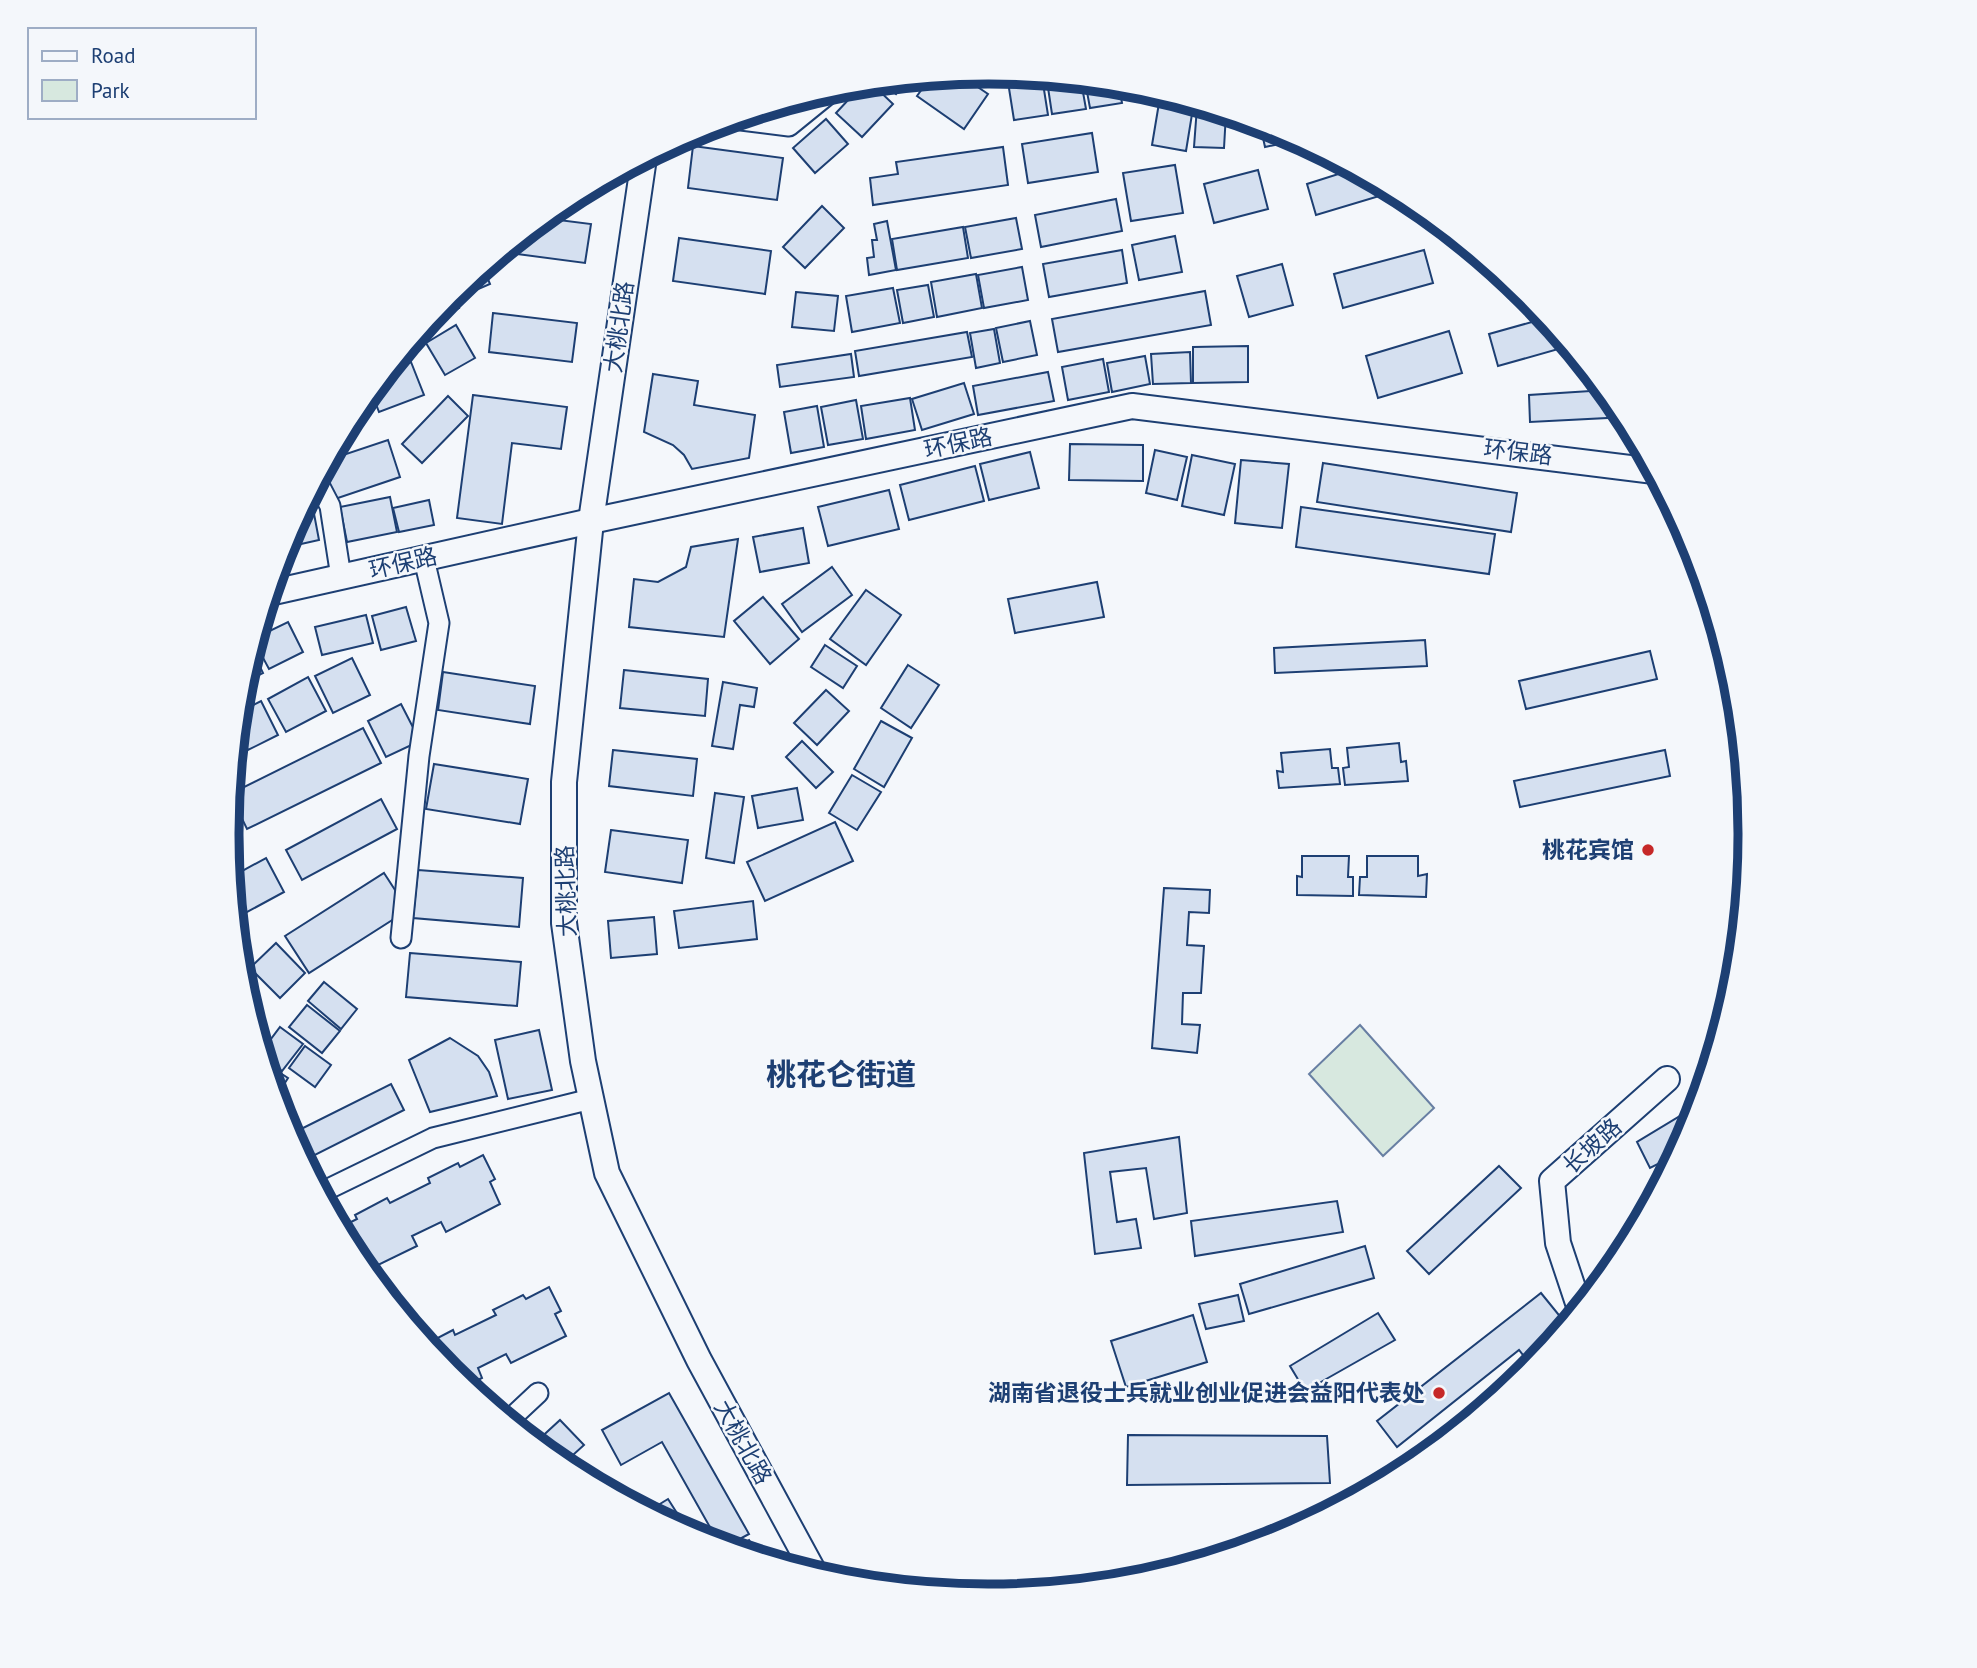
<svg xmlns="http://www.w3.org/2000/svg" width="1977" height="1668" font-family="'PT Sans','Noto Sans SC',sans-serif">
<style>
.green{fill:#d7e8df;stroke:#687fa3;stroke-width:2}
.building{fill:#d5e0f0;stroke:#1d3f73;stroke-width:2}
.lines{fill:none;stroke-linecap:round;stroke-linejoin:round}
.minor-casing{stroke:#1d3f73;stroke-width:23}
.tertiary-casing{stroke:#1d3f73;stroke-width:28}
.minor{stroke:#f4f7fb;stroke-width:19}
.tertiary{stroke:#f4f7fb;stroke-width:24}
.poi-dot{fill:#c62828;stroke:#f4f7fb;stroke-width:2.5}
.labels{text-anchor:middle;stroke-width:5;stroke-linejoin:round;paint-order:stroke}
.street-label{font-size:23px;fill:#1d3f73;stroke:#f4f7fb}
.poi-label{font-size:23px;font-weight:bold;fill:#1d3f73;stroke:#f4f7fb;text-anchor:end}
.district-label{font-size:30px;font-weight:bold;fill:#1d3f73;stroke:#f4f7fb}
.rim{fill:none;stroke:#1d3f73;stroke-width:9}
</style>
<rect width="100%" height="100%" fill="#f4f7fb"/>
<polygon class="green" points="1360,1025 1434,1108 1383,1156 1309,1074"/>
<g class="building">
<polygon points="960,75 988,94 964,129 917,96 930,78"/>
<polygon points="1042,77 1048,115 1014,120 1008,82"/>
<polygon points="1061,79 1081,81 1086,109 1052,114 1047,81"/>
<polygon points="906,80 896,94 880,82"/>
<polygon points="1085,81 1119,85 1122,103 1090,108"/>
<polygon points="871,83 893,104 862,137 836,113 863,84"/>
<polygon points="1159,103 1193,108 1186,151 1152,145"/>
<polygon points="1197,107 1226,113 1224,148 1194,147"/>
<polygon points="826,119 848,144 815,173 793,148"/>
<polygon points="1260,124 1281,130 1300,140 1265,147"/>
<polygon points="1092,133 1098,172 1028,183 1022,144"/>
<polygon points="693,146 783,158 777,200 688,188"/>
<polygon points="1003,147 1008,185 873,205 870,178 898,174 896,162"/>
<polygon points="1175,165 1183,213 1131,221 1123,173"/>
<polygon points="1354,169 1396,191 1316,215 1307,184"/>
<polygon points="1258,170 1268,209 1214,223 1204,184"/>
<polygon points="1116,199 1122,231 1041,247 1035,215"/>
<polygon points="822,206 844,228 805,268 783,247"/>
<polygon points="543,218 591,224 585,263 502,252"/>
<polygon points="1016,218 1022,249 971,258 965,227"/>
<polygon points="887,221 896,270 869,275 867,258 874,257 872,240 877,240 874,224"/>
<polygon points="963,227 968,258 897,270 892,239"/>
<polygon points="1175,236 1182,272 1139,280 1132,245"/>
<polygon points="679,238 771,251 765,294 673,281"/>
<polygon points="1122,250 1127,283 1049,297 1043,264"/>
<polygon points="1424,250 1433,283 1343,308 1334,274"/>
<polygon points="1282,264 1293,305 1249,317 1237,276"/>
<polygon points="483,267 490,284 460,297 457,289"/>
<polygon points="1022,267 1028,300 984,308 978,275"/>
<polygon points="976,274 982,308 937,317 931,282"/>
<polygon points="928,285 934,317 903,323 897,290"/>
<polygon points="893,288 900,323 852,332 846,296"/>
<polygon points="1205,291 1211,325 1058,352 1052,319"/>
<polygon points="796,292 838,296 834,331 792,327"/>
<polygon points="452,293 459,308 426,324 450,295"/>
<polygon points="493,313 577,323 572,362 489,352"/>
<polygon points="1546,318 1569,346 1498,366 1489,334"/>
<polygon points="1030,321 1037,355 1003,362 996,328"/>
<polygon points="456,325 475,358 445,375 426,343"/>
<polygon points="994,329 1000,363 976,368 970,333"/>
<polygon points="1449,331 1462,373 1378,398 1366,356"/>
<polygon points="967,332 972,357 859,376 855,351"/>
<polygon points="1248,346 1248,382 1193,383 1193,347"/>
<polygon points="1190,352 1191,383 1153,384 1151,354"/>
<polygon points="851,354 854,377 780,387 777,365"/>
<polygon points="1145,356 1150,384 1112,392 1107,363"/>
<polygon points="1103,359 1109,392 1068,400 1062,367"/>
<polygon points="411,362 424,395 379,412 371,391 388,370"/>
<polygon points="1048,372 1054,401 978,415 973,386"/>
<polygon points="653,374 698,381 694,405 755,415 749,458 692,469 684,455 673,445 644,432"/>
<polygon points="964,383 974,414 922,430 912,399"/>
<polygon points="1606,390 1626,417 1530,422 1529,395"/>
<polygon points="473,395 567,407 561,449 512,443 502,524 457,518"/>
<polygon points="448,396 468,416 422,463 402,444"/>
<polygon points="910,398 915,430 866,439 861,406"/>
<polygon points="364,399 344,453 334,449 355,410"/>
<polygon points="856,400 863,439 828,445 821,407"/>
<polygon points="817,406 824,447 791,453 784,412"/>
<polygon points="388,440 400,477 332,500 322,471 328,460"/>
<polygon points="1070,444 1143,445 1143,481 1069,480"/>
<polygon points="1155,450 1187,457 1177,500 1146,493"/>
<polygon points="1030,452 1039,488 989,500 980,464"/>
<polygon points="1192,455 1235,464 1224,515 1182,506"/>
<polygon points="1241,460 1289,464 1282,528 1235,523"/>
<polygon points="1323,463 1517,493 1511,532 1317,502"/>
<polygon points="975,466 984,501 909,520 900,485"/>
<polygon points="889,490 899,529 828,546 818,507"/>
<polygon points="390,497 397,532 347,542 340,507"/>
<polygon points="311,498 319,540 283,548 308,499"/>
<polygon points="429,500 434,525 399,532 393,508"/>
<polygon points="1301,507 1495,534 1489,574 1296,547"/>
<polygon points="803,528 809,563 760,572 753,537"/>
<polygon points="738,539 724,637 629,627 634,579 658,582 686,567 691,547"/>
<polygon points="832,567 852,595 802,632 782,604"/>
<polygon points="1097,582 1104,617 1015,633 1008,599"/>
<polygon points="866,590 901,615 866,665 830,639"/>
<polygon points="763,597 799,639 770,664 734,621"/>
<polygon points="406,607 416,641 381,650 372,616"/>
<polygon points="366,615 373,643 322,655 315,627"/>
<polygon points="288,622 303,652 269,669 254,641 255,638"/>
<polygon points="1425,640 1427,666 1275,673 1274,648"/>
<polygon points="825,645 857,666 843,688 811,667"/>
<polygon points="252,650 263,673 241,684"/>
<polygon points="1650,651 1657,679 1526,709 1519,681"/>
<polygon points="352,658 370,695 333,713 315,676"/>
<polygon points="908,665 939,685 911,728 881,708"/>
<polygon points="624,670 708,679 705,716 620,708"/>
<polygon points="443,672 535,686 530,724 438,710"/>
<polygon points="308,677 326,711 286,732 268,699"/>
<polygon points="723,682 757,688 754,707 740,705 733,749 712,746"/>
<polygon points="826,690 849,711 817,745 794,723"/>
<polygon points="261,701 278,735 248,750 237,728 238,713"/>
<polygon points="401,704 420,741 386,757 368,721"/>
<polygon points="881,721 912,738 884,787 854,769"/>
<polygon points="363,728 381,763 247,829 230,794"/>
<polygon points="802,741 833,772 816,788 786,757"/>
<polygon points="1399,743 1401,762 1406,761 1408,781 1345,785 1343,768 1349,767 1347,748"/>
<polygon points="1330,749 1332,768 1338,768 1340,784 1279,788 1277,771 1283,772 1281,753"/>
<polygon points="613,750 697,759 693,796 609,786"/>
<polygon points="1665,750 1670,776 1520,807 1514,781"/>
<polygon points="434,764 528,779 520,824 426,809"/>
<polygon points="852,775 881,792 857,830 829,813"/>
<polygon points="797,788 803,820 758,828 752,796"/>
<polygon points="715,793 744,797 734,863 706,858"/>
<polygon points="381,799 397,829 302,880 286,850"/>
<polygon points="835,822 853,861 765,901 747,862"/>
<polygon points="611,830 688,840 682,883 605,872"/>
<polygon points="1302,856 1349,856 1348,877 1353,877 1353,896 1297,895 1297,876 1302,877"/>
<polygon points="1367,856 1418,856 1418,876 1427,874 1426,897 1359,895 1360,877 1367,877"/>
<polygon points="266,858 284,892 236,918 231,877"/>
<polygon points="418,870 523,878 519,927 413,918"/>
<polygon points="384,873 408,910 309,973 285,936"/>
<polygon points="1164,888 1210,890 1209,913 1189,912 1187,945 1204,946 1201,993 1183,993 1182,1024 1200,1025 1197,1053 1152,1048"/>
<polygon points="753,901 757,939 679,948 674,911"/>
<polygon points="654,917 657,954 611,958 608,921"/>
<polygon points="276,943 305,973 280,998 250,968"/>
<polygon points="410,953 521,962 517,1006 406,997"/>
<polygon points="324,982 357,1009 341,1029 308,1001"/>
<polygon points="307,1005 340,1031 322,1053 289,1027"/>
<polygon points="280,1027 303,1044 282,1071 263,1057 262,1051"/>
<polygon points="539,1030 552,1090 508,1099 495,1040"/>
<polygon points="450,1038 478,1056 489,1072 497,1096 430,1112 409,1060"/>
<polygon points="305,1046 331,1065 315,1087 289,1068"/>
<polygon points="265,1063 288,1078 276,1097"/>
<polygon points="391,1084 404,1110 303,1161 289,1135"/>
<polygon points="1685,1113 1695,1119 1678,1154 1650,1168 1637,1142"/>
<polygon points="1179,1137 1187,1213 1154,1219 1146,1168 1110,1172 1117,1222 1136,1219 1141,1248 1095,1254 1084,1153"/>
<polygon points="483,1155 495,1179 490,1182 500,1204 446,1232 441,1222 412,1236 417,1246 374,1267 369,1257 359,1262 339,1228 357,1219 355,1215 387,1198 390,1203 430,1183 428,1178 458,1163 460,1167"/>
<polygon points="1499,1166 1521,1188 1429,1274 1407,1251"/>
<polygon points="1337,1201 1343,1232 1195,1256 1191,1221"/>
<polygon points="1365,1246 1374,1278 1249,1314 1240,1284"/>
<polygon points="549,1287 561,1311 555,1314 566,1336 511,1363 506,1354 478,1368 482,1378 466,1386 449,1373 426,1344 453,1330 455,1335 496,1315 493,1310 523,1295 526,1299"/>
<polygon points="1541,1293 1567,1325 1541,1357 1530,1364 1519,1350 1397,1447 1377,1421"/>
<polygon points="1238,1295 1244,1321 1206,1329 1199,1304"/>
<polygon points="1378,1313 1395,1340 1305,1391 1290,1366"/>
<polygon points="1193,1315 1207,1362 1126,1387 1111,1341"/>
<polygon points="669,1393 749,1534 725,1547 720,1545 662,1442 621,1465 602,1430"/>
<polygon points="560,1420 584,1445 562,1465 535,1443"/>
<polygon points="1128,1435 1327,1436 1330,1483 1127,1485"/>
<polygon points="668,1499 691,1535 647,1512"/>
<polygon points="749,1540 759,1557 733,1549"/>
</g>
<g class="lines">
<defs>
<g id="minor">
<polyline points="733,119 789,126 837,87"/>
<polyline points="317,481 330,506 341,577"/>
<polyline points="401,938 419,756 439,623 424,559"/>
<polyline points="320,1193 433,1138 591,1099"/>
<polyline points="508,1421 538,1393"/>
</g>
<g id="tertiary">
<polyline points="644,158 591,521 564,782 564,923 583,1061 607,1173 699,1360 815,1574"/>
<polyline points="269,593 591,521 1132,406 1654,471"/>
<polyline points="1580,1309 1558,1243 1552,1181 1667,1079"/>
</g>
</defs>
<use href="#minor" class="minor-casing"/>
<use href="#tertiary" class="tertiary-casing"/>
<use href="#minor" class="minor"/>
<use href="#tertiary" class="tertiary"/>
</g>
<g class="poi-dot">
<circle cx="1648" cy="850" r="7"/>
<circle cx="1439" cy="1393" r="7"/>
</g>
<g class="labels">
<g class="street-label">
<text transform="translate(619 327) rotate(-82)" y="8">大桃北路</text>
<text transform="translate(958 443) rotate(-12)" y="8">环保路</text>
<text transform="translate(1518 452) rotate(7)" y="8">环保路</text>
<text transform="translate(403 563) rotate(-13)" y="8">环保路</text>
<text transform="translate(566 891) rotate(-92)" y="8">大桃北路</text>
<text transform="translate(1592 1146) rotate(-42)" y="8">长坡路</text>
<text transform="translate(743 1442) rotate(61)" y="8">大桃北路</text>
</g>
<g class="poi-label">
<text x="1634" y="858">桃花宾馆</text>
<text x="1425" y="1401">湖南省退役士兵就业创业促进会益阳代表处</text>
</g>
<g class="district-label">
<text x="841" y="1085">桃花仑街道</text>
</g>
</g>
<path d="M0 0H1977V1668H0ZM988 84H989A749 749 0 0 1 1738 833V835A749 749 0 0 1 989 1584H988A749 749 0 0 1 239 835V833A749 749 0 0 1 988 84Z" fill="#f4f7fb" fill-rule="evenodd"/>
<path class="rim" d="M988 84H989A749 749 0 0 1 1738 833V835A749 749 0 0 1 989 1584H988A749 749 0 0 1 239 835V833A749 749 0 0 1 988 84Z"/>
<rect x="28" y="28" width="228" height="91" fill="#f4f7fb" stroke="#9eadc5" stroke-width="2"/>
<rect x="42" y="51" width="35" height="10" fill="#f4f7fb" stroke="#9eadc5" stroke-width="2"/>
<text x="91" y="63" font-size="21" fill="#1d3f73">Road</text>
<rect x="42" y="80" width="35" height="21" fill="#d7e8df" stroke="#9eadc5" stroke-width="2"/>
<text x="91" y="98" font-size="21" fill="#1d3f73">Park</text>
</svg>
